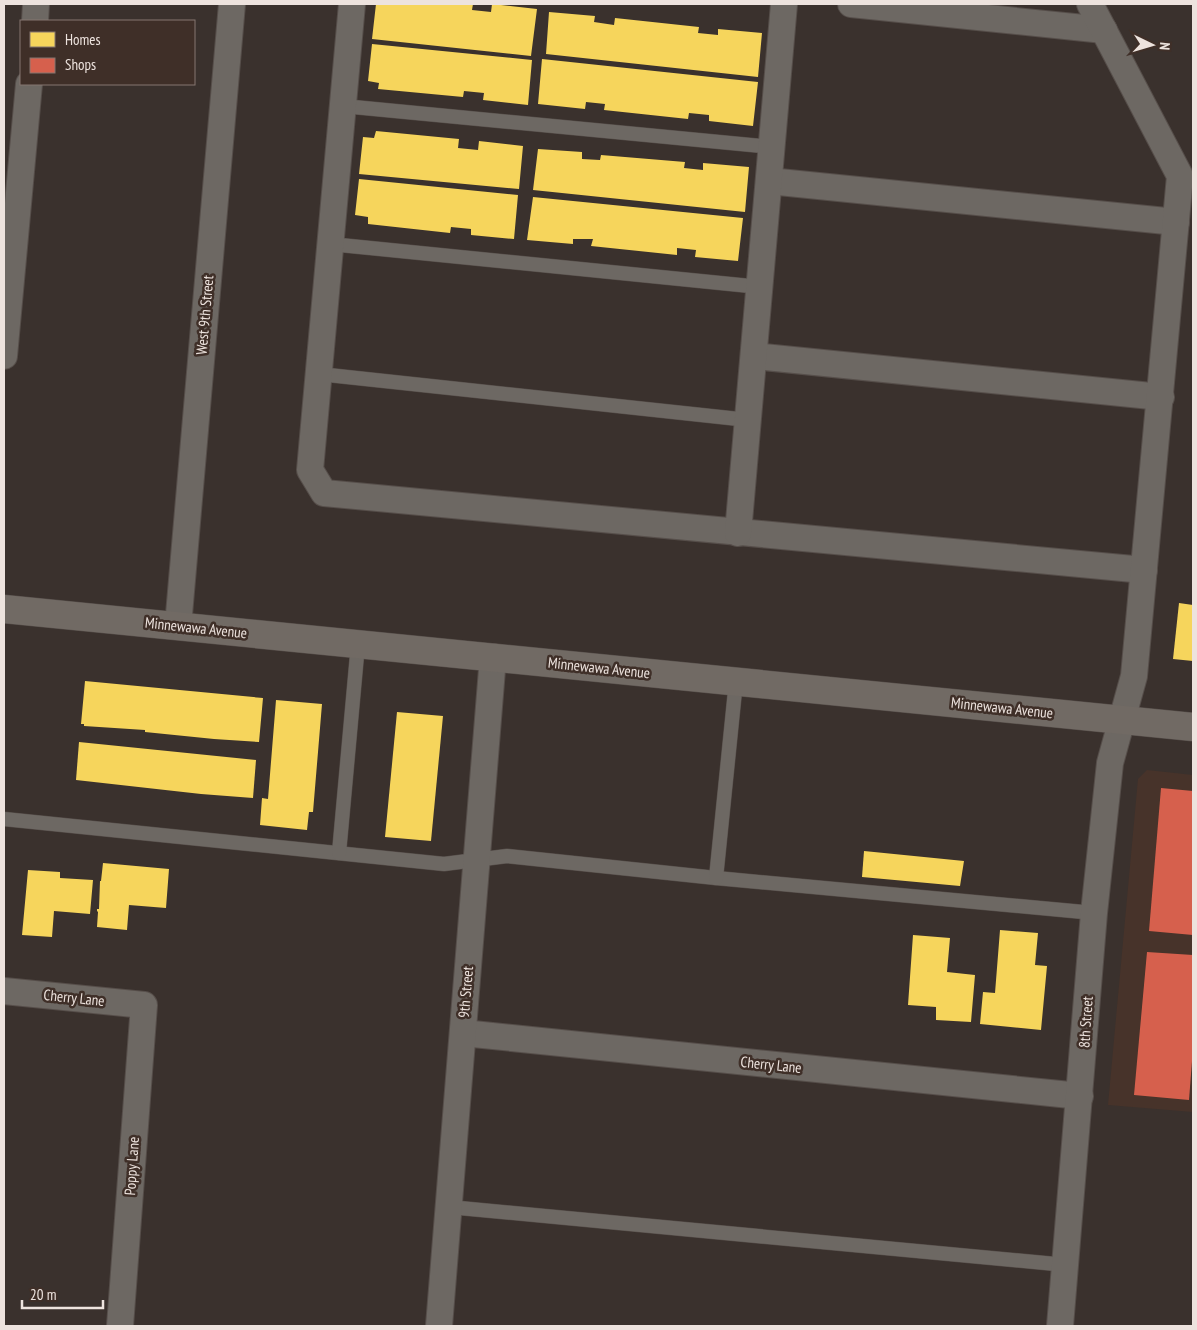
<svg xmlns="http://www.w3.org/2000/svg" width="1197" height="1330" font-family="'PT Sans Narrow',sans-serif">
<style>
.built{fill:#47332a}
.homes{fill:#f6d55c}
.shops{fill:#d6604d}
.lines{fill:none;stroke-linecap:round;stroke-linejoin:round}
.service-casing{stroke:#564e4a;stroke-width:15}
.minor-casing{stroke:#564e4a;stroke-width:28}
.secondary-casing{stroke:#564e4a;stroke-width:29}
.service{stroke:#6d6863;stroke-width:14}
.minor{stroke:#6d6863;stroke-width:26}
.secondary{stroke:#716a64;stroke-width:28}
.labels{text-anchor:middle;stroke-width:5;stroke-linejoin:round;paint-order:stroke}
.street-label{font-size:15px;fill:#ede3de;stroke:#3f2f28}
</style>
<rect width="100%" height="100%" fill="#3a312d"/>
<polygon class="built" points="1147,770 1193,775 1193,1112 1108,1105 1138,779"/>
<g class="homes">
<polygon points="376,4 473,4 472,10 491,12 492,4 537,9 531,56 372,39"/>
<polygon points="549,12 595,16 594,22 614,25 615,18 699,27 698,33 718,35 718,29 762,33 758,77 546,54"/>
<polygon points="372,44 532,60 528,105 483,100 484,93 464,91 463,97 378,89 379,83 368,81"/>
<polygon points="542,59 758,82 753,126 709,121 709,115 689,113 688,119 604,110 605,104 586,102 585,109 538,104"/>
<polygon points="376,131 459,139 458,148 478,150 479,141 523,146 519,189 359,174 363,137 374,138"/>
<polygon points="538,149 582,152 582,159 600,160 601,155 685,162 684,168 703,170 703,163 749,167 745,212 533,190"/>
<polygon points="359,179 518,195 514,239 471,235 471,229 451,227 450,233 368,224 368,217 355,215"/>
<polygon points="533,197 743,218 738,261 695,257 696,250 677,248 677,255 591,246 593,239 573,239 573,244 527,240"/>
<polygon points="1179,603 1193,605 1193,661 1173,659"/>
<polygon points="85,681 263,698 259,742 214,739 145,732 145,730 84,726 84,724 81,724"/>
<polygon points="276,700 322,704 313,812 309,812 307,830 260,825 262,798 268,799"/>
<polygon points="397,712 443,716 431,841 385,837"/>
<polygon points="79,742 256,760 253,798 201,794 76,780"/>
<polygon points="864,851 964,861 960,886 862,877"/>
<polygon points="103,863 169,869 166,908 129,905 127,930 97,927 98,912 97,911 97,909 99,909 100,881 101,881"/>
<polygon points="28,870 60,872 60,878 93,880 90,914 54,911 52,937 22,935"/>
<polygon points="1000,930 1038,933 1035,965 1047,966 1041,1030 980,1024 983,992 995,993"/>
<polygon points="913,935 950,938 947,972 975,975 971,1022 936,1020 936,1007 908,1005"/>
</g>
<g class="shops">
<polygon points="1161,788 1193,791 1193,935 1149,931"/>
<polygon points="1147,952 1193,955 1193,1048 1189,1100 1134,1095"/>
</g>
<g class="lines">
<defs>
<g id="service">
<polyline points="343,106 772,147"/>
<polyline points="330,244 760,287"/>
<polyline points="319,374 748,420"/>
<polyline points="4,819 444,864 507,856 716,878 1094,913"/>
<polyline points="339,853 358,644"/>
<polyline points="716,878 736,681"/>
<polyline points="449,1207 1066,1265"/>
</g>
<g id="minor">
<polyline points="352,4 310,470 324,493 1144,570"/>
<polyline points="851,4 1104,30"/>
<polyline points="35,21 36,4"/>
<polyline points="769,181 1176,222"/>
<polyline points="4,356 29,84"/>
<polyline points="754,356 1161,397"/>
<polyline points="738,533 784,4"/>
<polyline points="178,626 232,4"/>
<polyline points="4,991 144,1005 120,1326"/>
<polyline points="463,1033 1080,1096"/>
<polyline points="439,1326 493,657"/>
<polyline points="1060,1326 1094,913 1110,763 1134,676 1180,176 1090,4"/>
</g>
<polyline id="secondary" points="4,609 1193,727"/>
</defs>
<use href="#service" class="service-casing"/>
<use href="#minor" class="minor-casing"/>
<use href="#secondary" class="secondary-casing"/>
<use href="#service" class="service"/>
<use href="#minor" class="minor"/>
<use href="#secondary" class="secondary"/>
</g>
<g class="labels">
<g class="street-label">
<text transform="translate(205 315) rotate(-85)" y="5">West 9th Street</text>
<text transform="translate(196 628) rotate(6)" y="5">Minnewawa Avenue</text>
<text transform="translate(599 668) rotate(6)" y="5">Minnewawa Avenue</text>
<text transform="translate(1002 708) rotate(6)" y="5">Minnewawa Avenue</text>
<text transform="translate(466 992) rotate(-85)" y="5">9th Street</text>
<text transform="translate(74 998) rotate(6)" y="5">Cherry Lane</text>
<text transform="translate(1086 1022) rotate(-86)" y="5">8th Street</text>
<text transform="translate(771 1065) rotate(6)" y="5">Cherry Lane</text>
<text transform="translate(132 1166) rotate(-86)" y="5">Poppy Lane</text>
</g>
</g>
<rect width="1197" height="1330" fill="none" stroke="#ede3de" stroke-width="10"/>
<rect x="20" y="20" width="175" height="65" fill="#3f2f28" stroke="#857771"/>
<rect x="30" y="32" width="25" height="15" fill="#f6d55c" stroke="#857771"/>
<text x="65" y="45" font-size="15" fill="#ede3de">Homes</text>
<rect x="30" y="58" width="25" height="15" fill="#d6604d" stroke="#857771"/>
<text x="65" y="70" font-size="15" fill="#ede3de">Shops</text>
<g transform="translate(1152 45) rotate(95)" stroke="#3f2f28" stroke-width="4" paint-order="stroke">
<path d="M0-4L9 19L0 12L-9 19Z" fill="#ede3de"/>
<text y="-8" font-size="14" font-weight="bold" text-anchor="middle" fill="#ede3de">N</text>
</g>
<path d="M22 1300v8h81v-8" fill="none" stroke="#ede3de" stroke-width="2.5"/>
<text x="30" y="1300" font-size="15" fill="#ede3de" stroke="#3f2f28" stroke-width="4" paint-order="stroke">20 m</text>
</svg>
